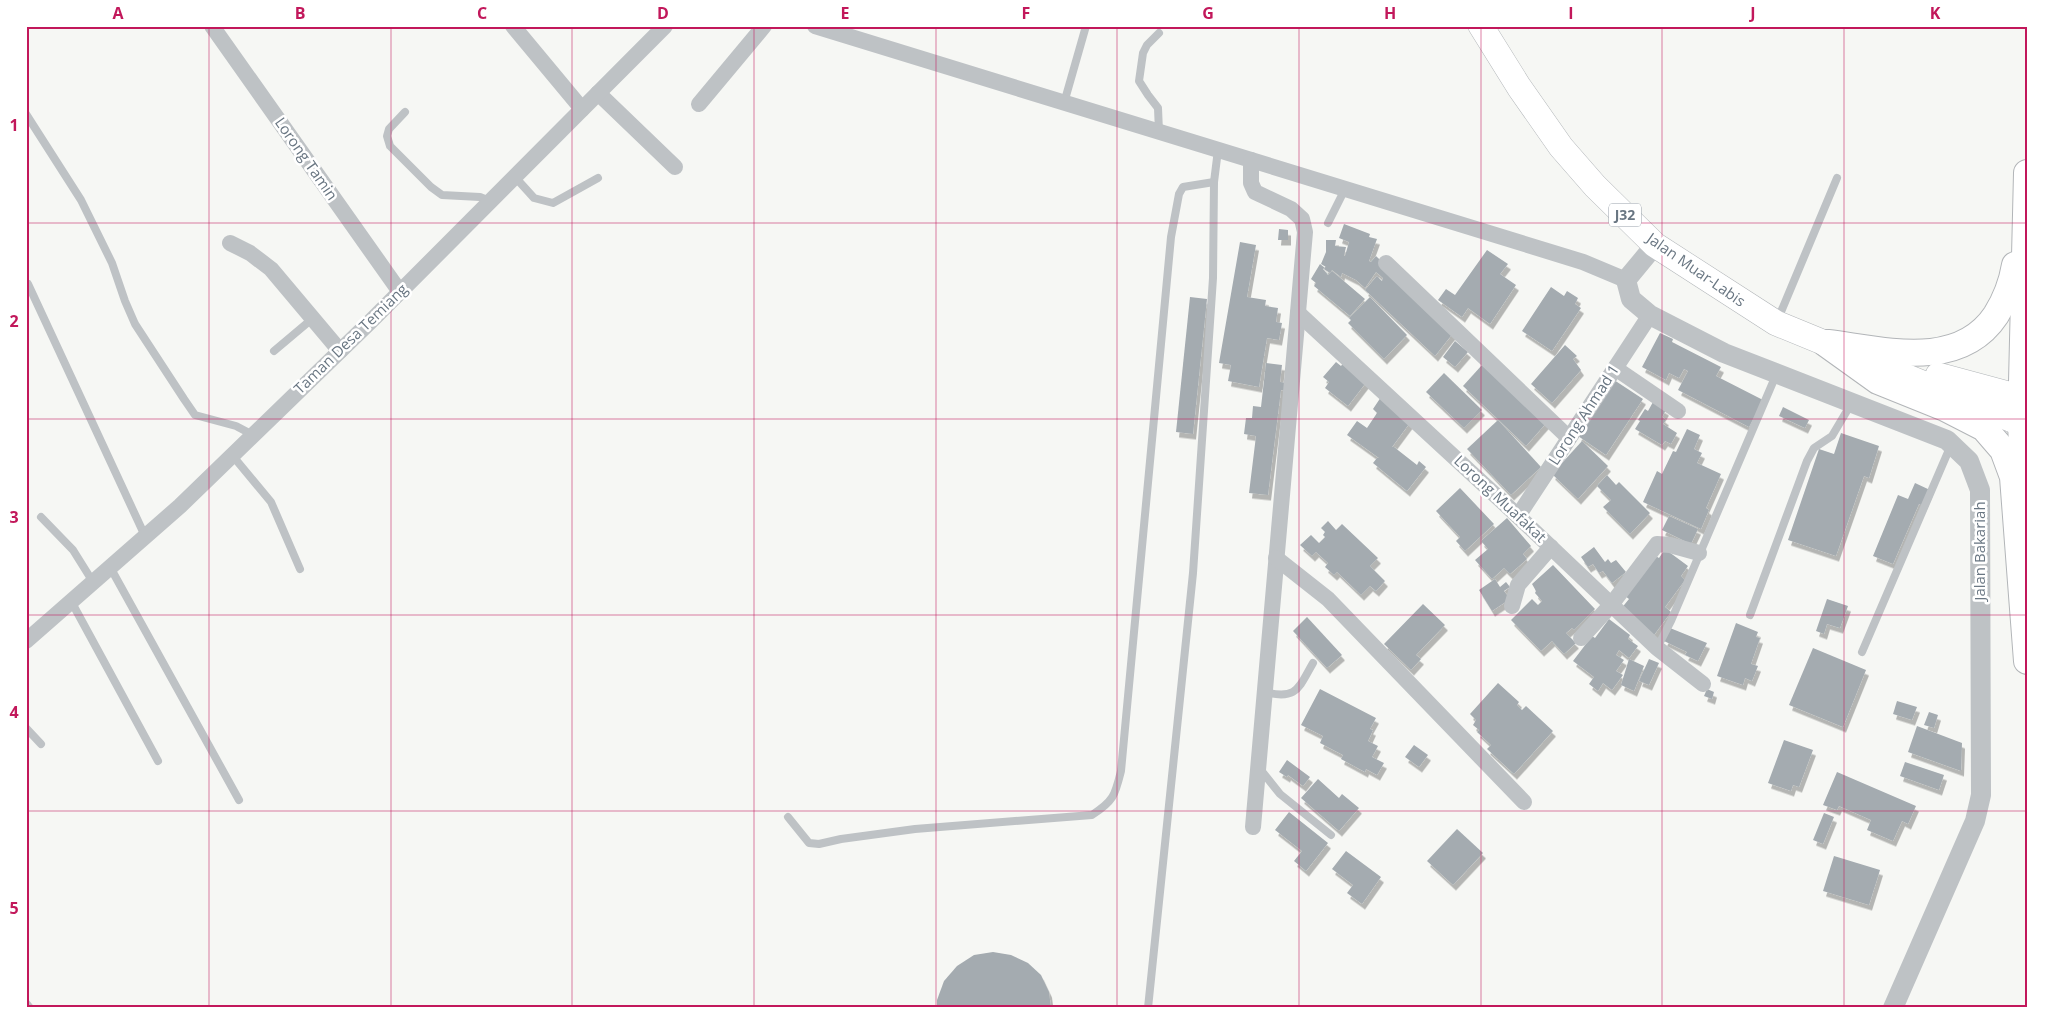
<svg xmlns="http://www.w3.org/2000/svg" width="2053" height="1034" font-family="'Open Sans',sans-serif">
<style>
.building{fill:#a4abb0;filter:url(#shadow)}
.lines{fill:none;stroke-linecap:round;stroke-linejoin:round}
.primary-casing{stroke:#b2b6b9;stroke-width:26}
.trunk-casing{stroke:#b2b5b8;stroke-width:28}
.service{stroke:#bec2c5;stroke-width:8}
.minor{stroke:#bec2c5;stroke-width:16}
.tertiary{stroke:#bec2c5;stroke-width:20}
.primary{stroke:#fff;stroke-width:25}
.trunk{stroke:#fff;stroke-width:26}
.grid{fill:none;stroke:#c2185b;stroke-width:1;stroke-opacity:0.55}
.labels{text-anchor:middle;stroke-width:5;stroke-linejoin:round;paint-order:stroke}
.shield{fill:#fff;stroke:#969fa8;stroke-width:1}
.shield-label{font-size:14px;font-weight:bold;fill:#697682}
.street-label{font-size:15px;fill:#697682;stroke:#fff}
.neatline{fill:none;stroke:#c2185b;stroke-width:2}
.grid-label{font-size:16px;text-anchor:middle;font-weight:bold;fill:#c2185b}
</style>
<defs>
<filter id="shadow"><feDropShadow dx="3" dy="5.5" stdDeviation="0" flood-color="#0004"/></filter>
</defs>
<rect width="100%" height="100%" fill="#f6f7f4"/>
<g class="building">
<polygon points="1344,224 1370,234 1369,237 1377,239 1369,261 1371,262 1376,256 1454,332 1435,356 1365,290 1377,276 1382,281 1383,278 1376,272 1365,288 1356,280 1342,273 1341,277 1332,270 1330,273 1324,269 1327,265 1326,267 1321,264 1326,252 1326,240 1336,240 1335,246 1346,247 1344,256 1345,256 1349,242 1339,238"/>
<polygon points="1279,229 1288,230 1288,240 1278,240"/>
<polygon points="1240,242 1256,245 1247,297 1266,300 1265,306 1278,308 1276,322 1282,323 1279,340 1267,338 1259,387 1228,381 1231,365 1219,363"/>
<polygon points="1487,250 1508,264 1500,274 1516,285 1490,324 1468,308 1462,317 1438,300 1446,289 1455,295"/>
<polygon points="1320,264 1325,268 1323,269 1328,275 1332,271 1365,299 1350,316 1314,286 1316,283 1311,279"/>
<polygon points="1551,287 1564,296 1567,291 1578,298 1575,304 1581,308 1552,351 1522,331"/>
<polygon points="1190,297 1207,299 1193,434 1176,432"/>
<polygon points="1370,297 1407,335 1384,359 1348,323 1351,320 1349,318"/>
<polygon points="1660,333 1673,339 1672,342 1721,367 1716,376 1763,400 1749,427 1678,390 1688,371 1684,369 1679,378 1669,373 1666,380 1642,367"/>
<polygon points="1455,341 1468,352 1455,367 1443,357"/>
<polygon points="1565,345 1577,356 1573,359 1581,370 1552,403 1531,384"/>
<polygon points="1336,362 1341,366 1344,362 1368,380 1348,406 1325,388 1329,382 1323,377"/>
<polygon points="1266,363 1282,365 1280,382 1287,383 1286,391 1281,390 1268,495 1249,493 1256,436 1244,434 1246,418 1252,418 1253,406 1261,407"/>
<polygon points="1482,365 1548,421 1526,446 1463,386"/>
<polygon points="1444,373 1482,410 1464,428 1426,392"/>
<polygon points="1614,380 1643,399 1606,455 1578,436"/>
<polygon points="1381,397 1412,420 1392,447 1394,447 1417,465 1419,461 1426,467 1407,491 1373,463 1377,458 1379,458 1347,435 1357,421 1367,428 1377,413 1373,409"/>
<polygon points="1653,402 1666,410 1662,417 1666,420 1663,424 1677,433 1671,444 1665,441 1662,445 1635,429 1640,421 1638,420 1645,409 1648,411"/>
<polygon points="1783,407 1809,420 1805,428 1779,416"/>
<polygon points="1498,420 1541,467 1511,495 1467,449"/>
<polygon points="1687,429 1700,435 1694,449 1702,453 1697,463 1721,474 1706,508 1709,510 1701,529 1643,502 1657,471 1662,474 1673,451 1676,452"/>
<polygon points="1841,433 1879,446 1869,478 1864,476 1836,556 1788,540 1819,449 1834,454"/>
<polygon points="1582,441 1608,466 1578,499 1552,474"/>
<polygon points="1607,475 1616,485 1619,482 1650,513 1630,534 1603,507 1611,500 1597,486"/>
<polygon points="1915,483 1930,490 1923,506 1919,504 1893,564 1873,556 1898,495 1908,499"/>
<polygon points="1460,488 1494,524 1465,551 1456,541 1460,537 1436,511"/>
<polygon points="1669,516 1698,529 1691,544 1662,530"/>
<polygon points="1507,518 1531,546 1523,554 1527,559 1510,574 1504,568 1492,579 1475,560 1488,549 1481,541"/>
<polygon points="1328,521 1336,530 1342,524 1378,558 1370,566 1385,581 1376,591 1370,586 1361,595 1337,572 1334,575 1325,567 1328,563 1316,552 1312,556 1300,545 1311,535 1319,543 1325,537 1323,535 1325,532 1321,528"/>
<polygon points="1594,547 1605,562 1608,559 1611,563 1616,560 1626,572 1612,583 1603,571 1599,573 1593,564 1588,567 1581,557"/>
<polygon points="1665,549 1688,566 1681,576 1685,580 1665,607 1671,612 1654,635 1620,610 1629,599 1625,596 1654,555 1659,558"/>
<polygon points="1553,565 1595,609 1574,630 1572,628 1566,633 1576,643 1564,654 1552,641 1541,651 1511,620 1532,599 1538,605 1542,601 1535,593 1536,591 1532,584"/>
<polygon points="1495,579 1500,587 1506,582 1510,587 1504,591 1510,599 1492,611 1479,590"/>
<polygon points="1827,599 1848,606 1840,628 1827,624 1824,634 1816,631"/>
<polygon points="1423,604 1445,625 1416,655 1421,659 1411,670 1384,644"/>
<polygon points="1307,617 1342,655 1327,668 1293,631"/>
<polygon points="1609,619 1630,635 1628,639 1638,646 1629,658 1619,650 1616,655 1624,660 1616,671 1623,675 1612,690 1603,683 1598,691 1589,684 1594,677 1573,661 1592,636 1595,638"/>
<polygon points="1736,623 1758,632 1756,637 1760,638 1751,664 1758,666 1752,681 1745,678 1743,685 1717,676"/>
<polygon points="1670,628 1707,643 1698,661 1685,655 1687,652 1664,641"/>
<polygon points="1813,648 1866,670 1843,727 1789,705"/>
<polygon points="1629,659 1644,666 1634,691 1621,685"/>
<polygon points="1649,659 1659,663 1649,685 1639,681"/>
<polygon points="1498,683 1519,702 1517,705 1522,710 1526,706 1553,731 1514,774 1487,749 1491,745 1477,732 1479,730 1473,725 1476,720 1470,714"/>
<polygon points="1320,689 1376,718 1370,729 1373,730 1368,741 1378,746 1372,757 1384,763 1377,775 1366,769 1365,772 1341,759 1343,755 1320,743 1323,736 1301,725"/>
<polygon points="1707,689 1714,692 1712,699 1704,696"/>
<polygon points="1897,701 1917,707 1912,720 1893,714"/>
<polygon points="1929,712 1938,715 1934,728 1924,725"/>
<polygon points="1917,726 1962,743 1961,771 1908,752"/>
<polygon points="1784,740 1813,750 1799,787 1793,785 1791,791 1768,783"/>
<polygon points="1414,745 1428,755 1419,767 1405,757"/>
<polygon points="1287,760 1310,777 1303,786 1288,775 1287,777 1279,772"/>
<polygon points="1905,762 1944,775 1939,790 1900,776"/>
<polygon points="1837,772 1916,806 1908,824 1902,821 1893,841 1867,830 1871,820 1839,806 1837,810 1823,805"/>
<polygon points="1318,779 1339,798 1342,794 1359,808 1339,831 1301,798"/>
<polygon points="1289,812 1328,843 1306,871 1294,861 1302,851 1275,830"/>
<polygon points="1824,813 1834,817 1823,844 1813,840"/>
<polygon points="1457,829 1483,853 1453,885 1427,861"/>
<polygon points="1346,851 1381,877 1362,904 1347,893 1353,885 1332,869"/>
<polygon points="1834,856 1880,870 1869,905 1823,891"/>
<polygon points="993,952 1011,955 1028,963 1041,975 1049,992 1051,1008 937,1008 937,1000 944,981 957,966 974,955"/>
</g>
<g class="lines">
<defs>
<g id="primary">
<polyline points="1481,26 1519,87 1561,147 1595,186 1655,245 1776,323 2027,426"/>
<polyline points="1938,375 2027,399"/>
</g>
<g id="trunk">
<polyline points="1825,343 1878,381 1945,408 1984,428 2003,450 2013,477 2027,661"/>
<path d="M1828 343C1884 350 1959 371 1996 315 2006 299 2012 283 2015 265"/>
<polyline points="2024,485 2021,424 2027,173"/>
</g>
</defs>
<use href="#primary" class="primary-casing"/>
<use href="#trunk" class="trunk-casing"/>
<g class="service">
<polyline points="1064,103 1086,26"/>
<polyline points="405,112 389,129 387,136 390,146 431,187 442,195 480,197 490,201"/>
<polyline points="26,114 81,200 112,263 125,301 135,324 184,399 195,415 236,426 253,435"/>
<polyline points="1159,132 1158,108 1148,95 1139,81 1143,53 1147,45 1159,33"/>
<polyline points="515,177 534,198 553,203 598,178"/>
<polyline points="1328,223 1345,189"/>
<polyline points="28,284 145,536"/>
<polyline points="1778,319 1837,178"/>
<polyline points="274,351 312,319"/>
<polyline points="232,455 271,502 300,569"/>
<polyline points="41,517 73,550 93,582"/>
<polyline points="110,567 239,800"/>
<polyline points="71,601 158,761"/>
<polyline points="1750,615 1807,461 1814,448 1832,436 1851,404"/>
<polyline points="1657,648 1671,621 1776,375"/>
<polyline points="1862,652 1951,445"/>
<path d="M1264 692C1297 700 1298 689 1313 663"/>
<polyline points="26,728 41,744"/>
<polyline points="1260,769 1280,794 1331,835"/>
<path d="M788 817 809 843 819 844 841 839 915 829 1092 815C1114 801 1115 795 1121 771L1171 237 1179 194 1183 187 1214 182"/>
<polyline points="26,1003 30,1008"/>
<polyline points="1148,1008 1193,573 1213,278 1214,182 1218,150"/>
</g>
<g class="minor">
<polyline points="212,26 400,292"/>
<polyline points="513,26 582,109"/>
<polyline points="815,26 1583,262 1626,280"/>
<polyline points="598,93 675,167"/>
<polyline points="699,104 764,26"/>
<polyline points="1251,160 1251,183 1255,192 1291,209 1302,219 1305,232 1253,827"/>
<polyline points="230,243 250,253 271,269 340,351"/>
<polyline points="1386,263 1569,438"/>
<polyline points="1298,313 1518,516 1657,648 1703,684"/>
<polyline points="1615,368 1678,411"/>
<polyline points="1518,516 1650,315"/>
<polyline points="1276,558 1328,599 1524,802"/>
<polyline points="1512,606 1518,585 1551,547"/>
<polyline points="1581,638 1611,605 1657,544 1670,545 1699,553"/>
<polyline points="26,641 180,506 371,321 665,26"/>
</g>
<polyline class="tertiary" points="1655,245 1626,280 1631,299 1650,315 1724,353 1947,440 1969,461 1980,490 1981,795 1975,821 1893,1008"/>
<use href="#primary" class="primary"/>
<use href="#trunk" class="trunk"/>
</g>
<path class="grid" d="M209 26V1008M391 26V1008M572 26V1008M754 26V1008M936 26V1008M1117 26V1008M1299 26V1008M1481 26V1008M1662 26V1008M1844 26V1008M26 223H2027M26 419H2027M26 615H2027M26 811H2027"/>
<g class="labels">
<rect class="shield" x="1609" y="203.5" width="32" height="23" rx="4"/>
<g class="shield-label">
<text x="1625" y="220">J32</text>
</g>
<g class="street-label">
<text transform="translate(306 159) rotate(55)" y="5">Lorong Tamin</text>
<text transform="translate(1696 270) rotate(35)" y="5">Jalan Muar-Labis</text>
<text transform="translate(351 339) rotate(-44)" y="5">Taman Desa Temiang</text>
<text transform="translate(1584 415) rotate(-57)" y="5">Lorong Ahmad 1</text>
<text transform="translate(1500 499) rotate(43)" y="5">Lorong Muafakat</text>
<text transform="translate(1980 551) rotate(-90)" y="5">Jalan Bakariah</text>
</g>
</g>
<rect width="2053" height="1034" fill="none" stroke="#ffffff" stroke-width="55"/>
<rect x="28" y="28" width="1998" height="978" class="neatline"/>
<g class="grid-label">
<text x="118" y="19">A</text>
<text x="300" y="19">B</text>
<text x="482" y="19">C</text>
<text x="663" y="19">D</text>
<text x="845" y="19">E</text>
<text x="1026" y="19">F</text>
<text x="1208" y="19">G</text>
<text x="1390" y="19">H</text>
<text x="1571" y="19">I</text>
<text x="1753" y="19">J</text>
<text x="1935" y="19">K</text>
<text x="14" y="131">1</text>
<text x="14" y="327">2</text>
<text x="14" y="523">3</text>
<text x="14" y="718">4</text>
<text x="14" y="914">5</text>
</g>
</svg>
